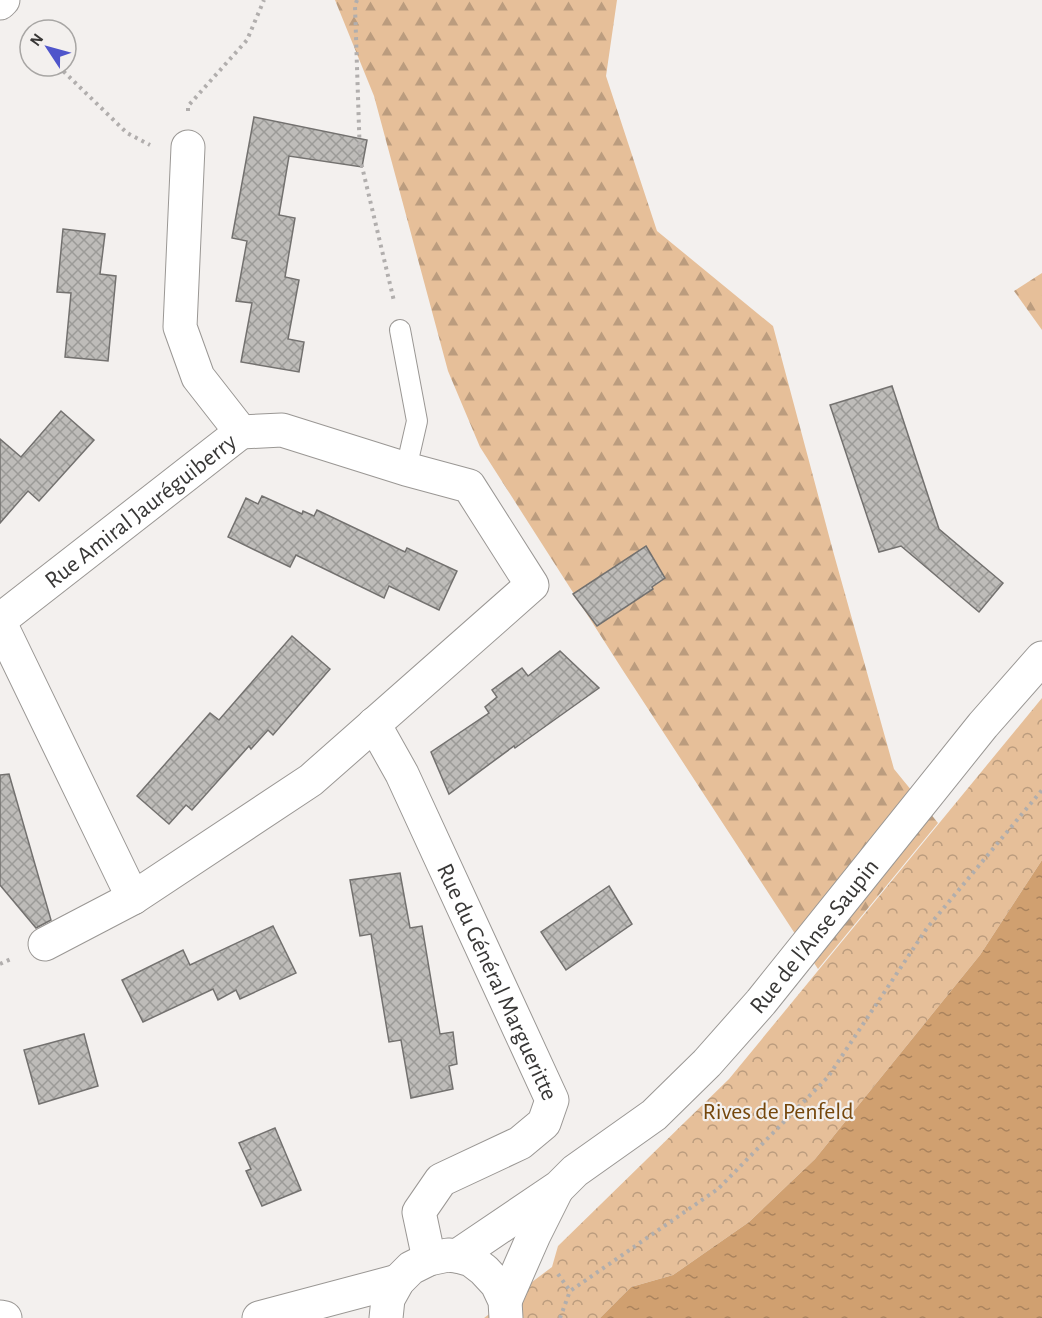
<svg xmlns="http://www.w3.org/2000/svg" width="1042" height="1318" font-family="'Alegreya Sans',sans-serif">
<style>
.forest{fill:url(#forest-firs)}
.park{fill:url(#park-crowns)}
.water{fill:url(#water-ripples)}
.building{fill:url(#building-cross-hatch);stroke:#73716f;stroke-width:1.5}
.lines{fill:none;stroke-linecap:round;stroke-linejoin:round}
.lane-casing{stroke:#9a9794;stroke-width:22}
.street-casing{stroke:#9a9794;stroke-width:35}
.secondary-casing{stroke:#9a9794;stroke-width:35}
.path{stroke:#b1aead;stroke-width:4;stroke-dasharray:3 4.5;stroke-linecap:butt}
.lane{stroke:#fff;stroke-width:20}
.street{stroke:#fff;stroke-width:33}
.secondary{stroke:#fff;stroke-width:33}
.labels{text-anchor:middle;stroke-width:4.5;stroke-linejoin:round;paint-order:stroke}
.street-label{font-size:24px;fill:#383736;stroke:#f3f0ee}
.park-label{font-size:24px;fill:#75470c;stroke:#f3f0ee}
</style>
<defs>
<pattern id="forest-firs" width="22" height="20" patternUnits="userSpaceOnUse" patternTransform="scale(1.5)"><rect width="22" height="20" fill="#e6bf99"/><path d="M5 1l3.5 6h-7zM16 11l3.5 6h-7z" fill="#bb9c7e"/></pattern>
<pattern id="park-crowns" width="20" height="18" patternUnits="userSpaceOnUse" patternTransform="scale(1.5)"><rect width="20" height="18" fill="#e6bf99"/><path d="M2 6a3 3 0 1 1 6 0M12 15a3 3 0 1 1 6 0" fill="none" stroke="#bb9c7e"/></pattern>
<pattern id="water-ripples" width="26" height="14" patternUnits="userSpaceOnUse" patternTransform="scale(1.5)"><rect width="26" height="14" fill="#d0a070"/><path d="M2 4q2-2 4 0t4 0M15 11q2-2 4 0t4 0" fill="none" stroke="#aa835d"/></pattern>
<pattern id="building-cross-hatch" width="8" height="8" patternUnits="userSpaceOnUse" patternTransform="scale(1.5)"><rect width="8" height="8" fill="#bebcb9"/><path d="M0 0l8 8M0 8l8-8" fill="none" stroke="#9b9a97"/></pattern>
</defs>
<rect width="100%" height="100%" fill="#f3f0ee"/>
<g class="forest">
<polygon points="335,0 617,0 606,76 657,231 773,326 833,551 894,769 938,823 818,969 622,669 480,447 448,371 374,96"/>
<polygon points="1042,273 1042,330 1014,291"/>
</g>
<polygon class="park" points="1042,698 1042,860 980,955 815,1159 749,1222 673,1275 631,1287 600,1318 484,1318 552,1267 558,1246 729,1079"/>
<polygon class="water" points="1042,860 1042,1318 600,1318 631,1287 673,1275 749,1222 815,1159 980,955"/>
<g class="building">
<polygon points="254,117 367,140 362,167 289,156 279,215 295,218 285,277 299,280 288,339 304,342 299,372 241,362 252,303 236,301 247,241 232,238"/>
<polygon points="63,229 105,234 100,274 116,276 108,361 65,357 71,293 57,292"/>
<polygon points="892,386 939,529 1003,583 979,612 901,546 879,552 830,405"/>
<polygon points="61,411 94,440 39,501 28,491 0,523 0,439 21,457"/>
<polygon points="262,496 302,514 303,511 314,516 317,510 405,552 407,548 457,571 439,610 389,586 384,598 296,555 290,567 228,537 246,498 258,504"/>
<polygon points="646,546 665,578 652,587 653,589 597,626 573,594"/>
<polygon points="292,636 330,669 273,735 268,730 251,749 249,746 192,810 186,805 169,824 137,796 210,713 219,720"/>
<polygon points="560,651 599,688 515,748 514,746 449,794 431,752 489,713 485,707 497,697 492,690 522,668 528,676"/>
<polygon points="9,774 51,920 36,928 0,885 0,775"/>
<polygon points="400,873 410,928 422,926 440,1034 453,1032 457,1064 449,1066 453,1089 411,1098 401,1040 389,1042 371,934 360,936 350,880"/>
<polygon points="609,886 632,924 566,970 541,932"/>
<polygon points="273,926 296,973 240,999 236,990 218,1000 213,989 143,1022 122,980 183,950 190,965"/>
<polygon points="84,1034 98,1086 39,1104 24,1050"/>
<polygon points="275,1128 301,1190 262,1206 246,1171 251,1169 239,1143"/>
</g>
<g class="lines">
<defs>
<polyline id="lane" points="400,330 417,421 406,469"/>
<g id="street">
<polyline points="0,3 3,0"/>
<path id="s1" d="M0 620 241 432 198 377 180 327 188 147"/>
<polyline points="0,623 133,898 311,780 532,585 469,486 406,469 282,430 241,432"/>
<path id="s2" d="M374 724 402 774 552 1100 544 1123 520 1143 441 1180 419 1212 429 1259"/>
<polyline points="45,944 133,898"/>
</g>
<g id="secondary">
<path id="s3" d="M457 1256 559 1187 575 1171 654 1115 707 1063 761 1002 983 725 1042 658"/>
<polyline points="505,1301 534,1235 556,1191"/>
<polyline points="0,1317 5,1318"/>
<polyline points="259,1318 398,1281"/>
<polyline points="386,1318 388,1299 398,1281 411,1268 429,1259 448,1255 457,1256 471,1260 484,1270 497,1284 505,1301 506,1318"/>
</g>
</defs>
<use href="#lane" class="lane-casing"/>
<use href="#street" class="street-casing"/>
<use href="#secondary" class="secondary-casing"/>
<g class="path">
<polyline points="357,0 355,6 360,158 394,301"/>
<polyline points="58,66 127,133 150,145"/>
<polyline points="188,111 188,106 247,40 264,0"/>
<polyline points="0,964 11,959"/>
<polyline points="558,1274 570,1291 718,1189 828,1077 927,928 1042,790"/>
<polyline points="560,1318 570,1291"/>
</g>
<use href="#lane" class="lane"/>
<use href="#street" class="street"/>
<use href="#secondary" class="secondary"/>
</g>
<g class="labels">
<g class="street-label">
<text dy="8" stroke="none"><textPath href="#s1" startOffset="178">Rue Amiral Jauréguiberry</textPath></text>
<text dy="8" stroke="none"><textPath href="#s3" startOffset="483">Rue de l'Anse Saupin</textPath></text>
<text dy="8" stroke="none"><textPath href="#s2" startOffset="286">Rue du Général Margueritte</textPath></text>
</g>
<g class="park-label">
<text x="778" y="1119">Rives de Penfeld</text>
</g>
</g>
<g transform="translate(48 48) rotate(306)"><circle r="28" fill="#f3f0ee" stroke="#a8a6a4" stroke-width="1.5"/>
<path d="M0-4.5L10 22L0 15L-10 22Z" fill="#4f55cb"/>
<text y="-9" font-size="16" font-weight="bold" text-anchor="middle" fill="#383736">N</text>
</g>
</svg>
